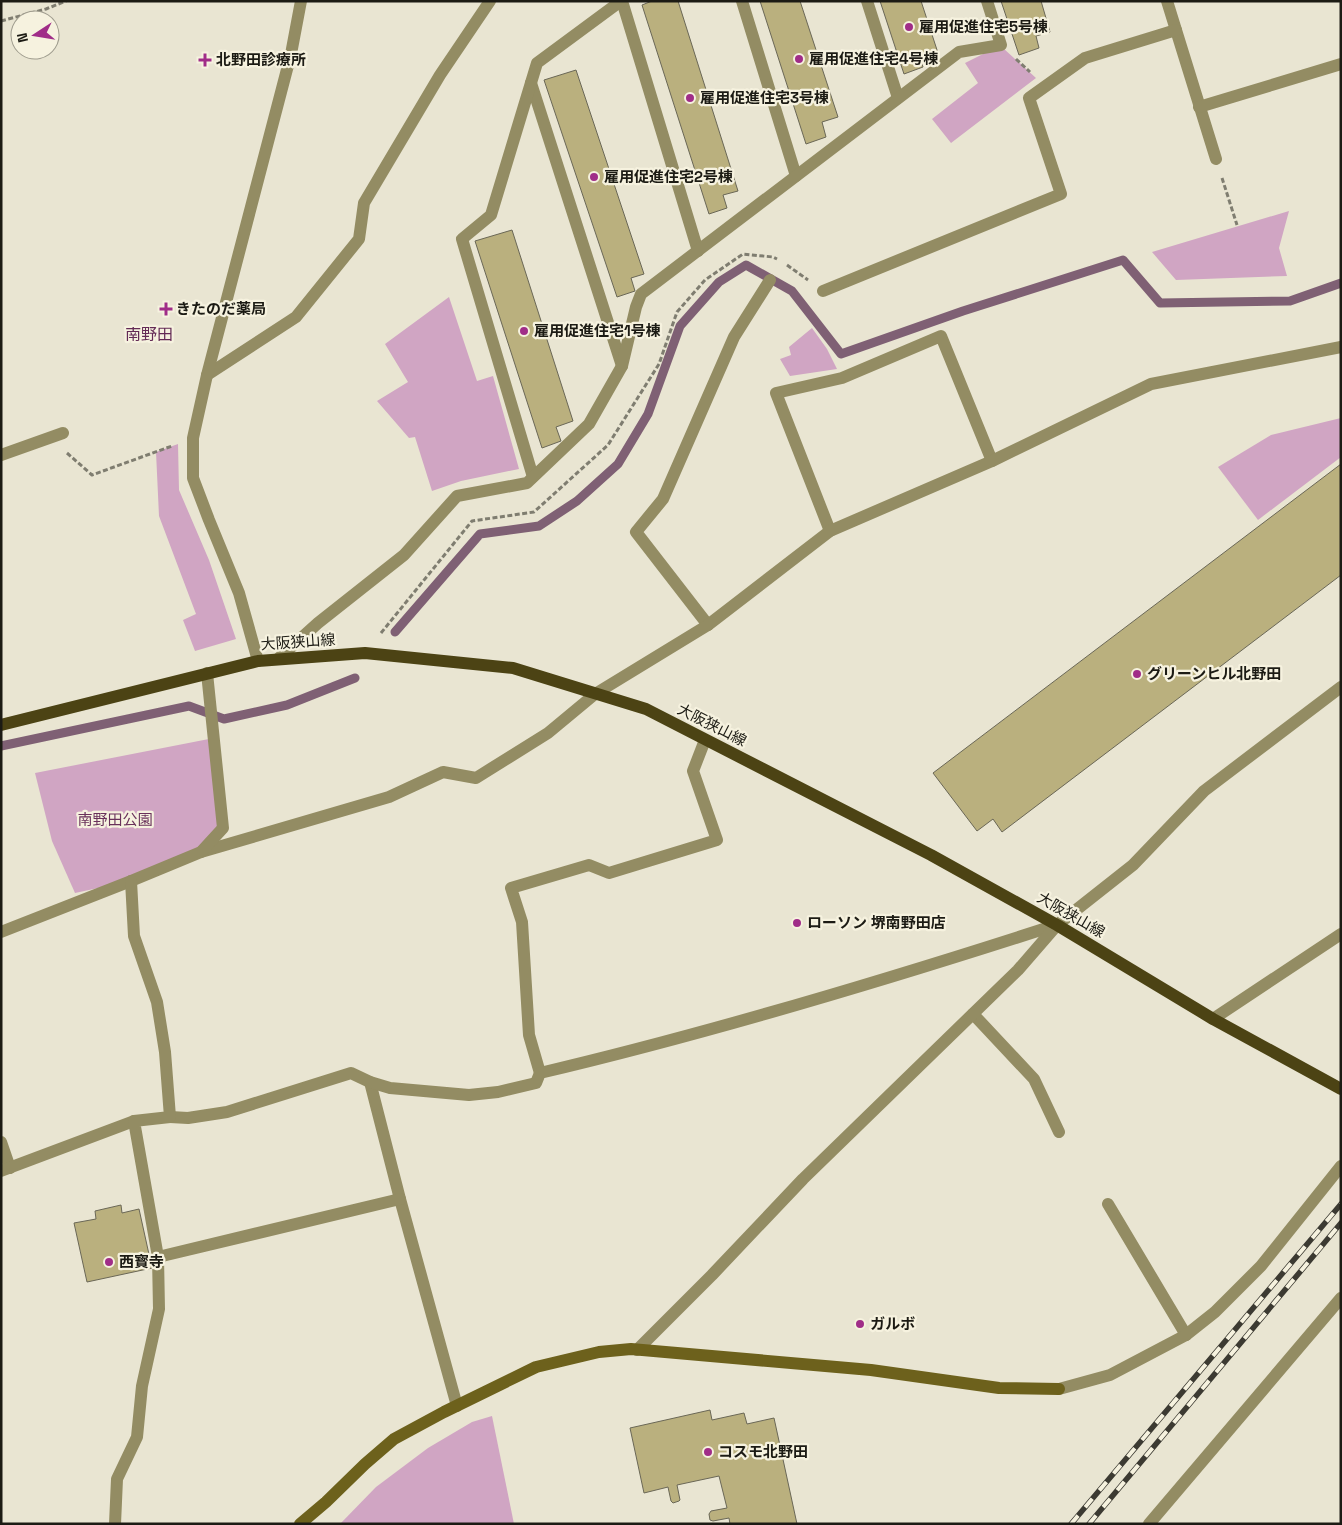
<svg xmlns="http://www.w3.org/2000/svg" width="1342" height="1525" font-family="'Space Grotesk','Noto Sans JP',sans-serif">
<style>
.green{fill:#d0a5c3}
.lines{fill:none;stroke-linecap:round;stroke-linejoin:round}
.stream{stroke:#7f6074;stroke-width:9}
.building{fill:#bab07e;stroke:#6a6756}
.path{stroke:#7f7d70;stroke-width:3;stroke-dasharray:5 2.5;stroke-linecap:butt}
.lane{stroke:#938c63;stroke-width:12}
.street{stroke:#938c63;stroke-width:12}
.secondary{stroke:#6d611c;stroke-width:12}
.primary{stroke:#4c4314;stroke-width:12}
.rail-casing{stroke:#3c3a32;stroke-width:5.5}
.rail{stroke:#f6f2df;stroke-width:4;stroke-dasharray:11;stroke-linecap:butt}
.poi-dot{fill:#a02d88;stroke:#f6f2df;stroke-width:2}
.labels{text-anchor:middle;stroke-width:4.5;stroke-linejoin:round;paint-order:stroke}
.poi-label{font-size:15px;font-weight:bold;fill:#1c1b14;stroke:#f6f2df;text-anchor:start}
.street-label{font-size:15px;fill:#1c1b14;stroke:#f6f2df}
.park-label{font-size:15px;fill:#69315b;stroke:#f6f2df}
.neighbourhood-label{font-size:16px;fill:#632a55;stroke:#f6f2df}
</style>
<rect width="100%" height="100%" fill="#e9e5d2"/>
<g class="green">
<polygon points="1003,48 1036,78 951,143 932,119 978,83 965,63 985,53"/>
<polygon points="1289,211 1279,248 1287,276 1176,280 1152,252"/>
<polygon points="449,297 477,381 493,376 519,469 461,481 432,491 415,437 409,438 377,401 408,382 385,344"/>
<polygon points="812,328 827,349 837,369 790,376 780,359 791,355 789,347"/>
<polygon points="1341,418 1341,457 1258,520 1218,467 1271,435"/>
<polygon points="178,444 179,490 209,560 236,639 195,651 183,620 196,614 159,516 156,452"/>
<polygon points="214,738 223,828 201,852 131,881 75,893 52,841 35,773"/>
<polygon points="492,1416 514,1524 340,1524 376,1487 428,1448 472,1422"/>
</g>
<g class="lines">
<g class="stream">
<polyline points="395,632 480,534 539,526 577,501 618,464 648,414 680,326 719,282 746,265 792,291 841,354 963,311 1123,260 1160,303 1290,301 1341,283"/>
<polyline points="1,746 189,706 224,719 287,705 355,678"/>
</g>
</g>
<g class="building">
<polygon points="652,1 678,1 738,191 723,195 727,208 709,214 642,5"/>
<polygon points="760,1 800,1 838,117 822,122 826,137 806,144"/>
<polygon points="880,1 921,1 938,53 920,59 923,67 904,74"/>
<polygon points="1001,1 1041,1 1050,32 1036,36 1039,48 1019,55"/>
<polygon points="576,70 644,274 631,278 635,291 617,297 544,80"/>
<polygon points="512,230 573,421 556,427 561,441 542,448 475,241"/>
<polygon points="1341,464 1341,575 1002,832 993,819 977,831 933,773"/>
<polygon points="121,1205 122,1213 139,1209 152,1268 87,1282 74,1223 96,1219 95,1211"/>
<polygon points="710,1410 712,1420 744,1413 747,1424 774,1418 797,1524 730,1524 729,1518 713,1521 710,1520 709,1514 711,1511 727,1508 719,1476 677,1485 680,1500 679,1501 673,1503 671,1501 668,1487 644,1493 630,1428"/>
</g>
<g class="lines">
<g class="path">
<polyline points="1,21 46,9 66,1"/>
<polyline points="1016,59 1030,72"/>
<polyline points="1222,178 1237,225"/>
<polyline points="787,265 808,280"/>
<polyline points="67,453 92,475 172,446"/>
<polyline points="381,633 472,521 534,512 608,445 659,364 677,312 705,280 743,254 773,257 777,259"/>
</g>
<g class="lane">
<polyline points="622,1 698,251"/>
<polyline points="742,1 796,176"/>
<polyline points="867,1 898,98"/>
<polyline points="531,83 622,366"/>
<polyline points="207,375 296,317 359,239 364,203 440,75 490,1"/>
<polyline points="533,477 462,239 491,215 537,63 621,1"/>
<polyline points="278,659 318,623 404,555 457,496 527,483 589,424 622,366 636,307 641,294 959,52 1001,45 987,1"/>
</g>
<g class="street">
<polyline points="1167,1 1216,159"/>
<polyline points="1199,107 1341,64"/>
<polyline points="823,291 1061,194 1029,98 1085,58 1176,30"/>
<polyline points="1,455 63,433"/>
<polyline points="830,531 776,393 842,378 941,336 992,461"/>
<polyline points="708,625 636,532 663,499 734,337 770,280"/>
<polyline points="258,661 239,593 209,520 193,478 193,438 207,375 291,54 301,1"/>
<polyline points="201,852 389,797 443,772 476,778 548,733 595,694 708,625 830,531 992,461 1151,384 1341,347"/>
<polyline points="1,932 131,881 201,852 223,828 207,673"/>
<polyline points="973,1014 1034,1079 1059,1132"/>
<polyline points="1213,1019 1341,934"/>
<polyline points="540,1073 529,1035 522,922 511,888 589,865 609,873 717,840 693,771 705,740"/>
<polyline points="370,1082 400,1199 457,1406"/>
<path d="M170 1117 188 1118 227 1112 351 1073 370 1082 390 1088 469 1095 498 1092 536 1083 540 1073C714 1032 886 980 1056 925"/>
<polyline points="1,1142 10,1168"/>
<polyline points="1,1171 134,1121"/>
<polyline points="1108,1204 1186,1335"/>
<polyline points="158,1257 400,1199"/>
<polyline points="637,1350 712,1275 803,1179 1018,970 1057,925 1133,865 1204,791 1341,687"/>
<polyline points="1059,1389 1110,1375 1186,1335 1215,1312 1261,1266 1341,1166"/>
<polyline points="115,1524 117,1479 137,1437 142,1386 159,1309 158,1257 134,1121 170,1117 165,1052 157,1002 134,936 131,881"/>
<polyline points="1149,1524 1341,1298"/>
</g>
<polyline class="secondary" points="300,1524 326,1502 365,1464 394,1439 444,1412 536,1367 599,1352 631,1349 871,1370 999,1388 1059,1389"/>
<polyline class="primary" points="1,725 258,661 365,653 513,668 646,709 931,855 1057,925 1213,1019 1341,1089"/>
<defs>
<g id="rail">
<polyline points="1071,1524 1341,1204"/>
<polyline points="1089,1524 1341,1223"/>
</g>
</defs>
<use href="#rail" class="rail-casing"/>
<use href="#rail" class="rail"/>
</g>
<g class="poi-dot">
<circle cx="909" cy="27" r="5"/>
<circle cx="799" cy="59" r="5"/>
<path d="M202.5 52.5h5v5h5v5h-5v5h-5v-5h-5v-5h5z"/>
<circle cx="690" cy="98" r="5"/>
<circle cx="594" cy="177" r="5"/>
<path d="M163.5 301.5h5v5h5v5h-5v5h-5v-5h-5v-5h5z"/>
<circle cx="524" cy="331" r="5"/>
<circle cx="1137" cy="674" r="5"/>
<circle cx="797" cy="923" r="5"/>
<circle cx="109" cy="1262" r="5"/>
<circle cx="860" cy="1324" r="5"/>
<circle cx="708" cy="1452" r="5"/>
</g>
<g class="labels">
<g class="poi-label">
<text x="919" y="32">雇用促進住宅5号棟</text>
<text x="809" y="64">雇用促進住宅4号棟</text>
<text x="216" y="65">北野田診療所</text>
<text x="700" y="103">雇用促進住宅3号棟</text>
<text x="604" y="182">雇用促進住宅2号棟</text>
<text x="176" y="314">きたのだ薬局</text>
<text x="534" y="336">雇用促進住宅1号棟</text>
<text x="1147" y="679">グリーンヒル北野田</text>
<text x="807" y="928">ローソン 堺南野田店</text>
<text x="119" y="1267">西寳寺</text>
<text x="870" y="1329">ガルボ</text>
<text x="718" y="1457">コスモ北野田</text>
</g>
<g class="street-label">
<text transform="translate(298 642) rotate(-4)" y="5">大阪狭山線</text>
<text transform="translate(712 725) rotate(27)" y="5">大阪狭山線</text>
<text transform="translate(1071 915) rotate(30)" y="5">大阪狭山線</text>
</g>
<g class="park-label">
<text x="115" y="825">南野田公園</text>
</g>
<g class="neighbourhood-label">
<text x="149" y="340">南野田</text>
</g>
</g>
<rect width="1342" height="1525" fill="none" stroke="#1c1b14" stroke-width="5"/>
<g transform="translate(35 35) rotate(258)"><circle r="24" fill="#f6f2df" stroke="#9f9c8e"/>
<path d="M0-4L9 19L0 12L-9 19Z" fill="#a02d88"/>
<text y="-8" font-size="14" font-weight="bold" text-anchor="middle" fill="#1c1b14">N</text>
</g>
</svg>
